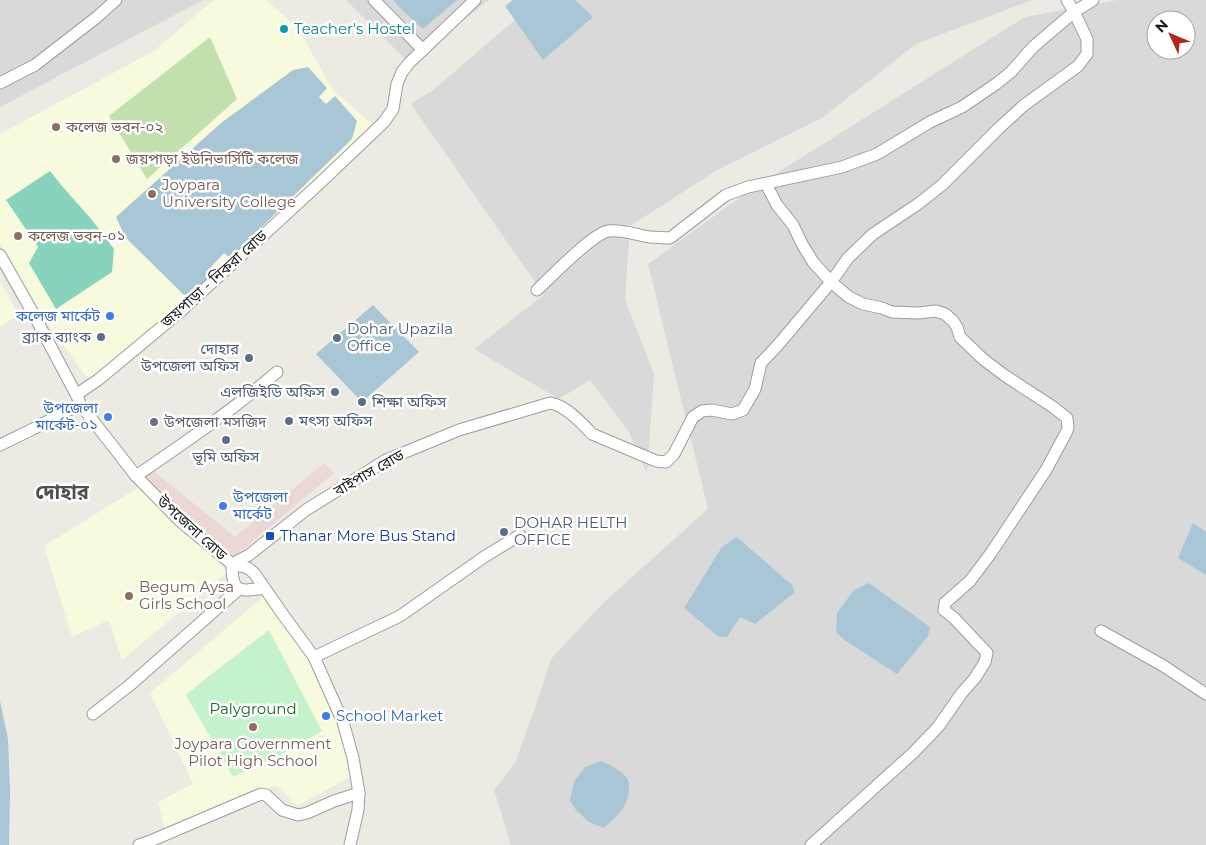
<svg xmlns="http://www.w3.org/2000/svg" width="1206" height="845" font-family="Montserrat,'Noto Sans Bengali',sans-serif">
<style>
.residential{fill:#dad9d9;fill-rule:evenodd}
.commercial{fill:#ebd7d3}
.education{fill:#f7fadd}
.grass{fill:#c1e0ae}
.park{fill:#c4f2cc}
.pitch{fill:#89d2be}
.water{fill:#a8c6d5}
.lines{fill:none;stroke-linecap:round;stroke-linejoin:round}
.street-casing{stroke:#9d9d9d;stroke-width:13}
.street{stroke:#fff;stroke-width:11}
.culture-dot{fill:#0f9aa8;stroke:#fff;stroke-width:2}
.education-dot{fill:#8d6e63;stroke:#fff;stroke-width:2}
.shop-dot{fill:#3f7fe0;stroke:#fff;stroke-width:2}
.service-dot{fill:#5c6f8a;stroke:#fff;stroke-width:2}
.worship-dot{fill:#6b7280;stroke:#fff;stroke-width:2}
.transit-dot{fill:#1a4fb4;stroke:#fff;stroke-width:2}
.labels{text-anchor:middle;stroke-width:5;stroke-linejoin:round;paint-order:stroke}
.culture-label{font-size:15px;fill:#0d838f;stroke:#fff;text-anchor:start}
.education-label{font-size:15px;fill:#785e54;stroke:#fff;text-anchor:start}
.street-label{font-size:15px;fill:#1c1c1c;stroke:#fff}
.shop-label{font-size:15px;fill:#366cbe;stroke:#fff;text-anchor:end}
.service-label{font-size:15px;fill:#4e5e75;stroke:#fff;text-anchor:start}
.worship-label{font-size:15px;fill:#5b616d;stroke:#fff;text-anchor:start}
.transit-label{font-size:15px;fill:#164399;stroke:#fff;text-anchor:start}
.park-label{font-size:15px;fill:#186b28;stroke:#fff}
.district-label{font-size:20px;font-weight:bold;fill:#4f4f4f;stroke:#fff}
</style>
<rect width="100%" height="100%" fill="#eceae3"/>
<g class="residential">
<polygon points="0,0 203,0 0,107"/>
<polygon points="346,0 489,0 409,63"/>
<polygon points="538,0 1032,0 916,44 822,118 717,170 630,226 625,300 654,374 647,474 629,432 590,380 559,399 474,349 544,295 411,104 437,87"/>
<path d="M1117 0H1206V845H511L494 790 515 763 538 699 551 659 604 602 708 509 648 264 753 188 1025 17ZM1156 20H1186V50H1156Z"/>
</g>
<polygon class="commercial" points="324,463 334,473 234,557 143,477 151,469 235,537"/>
<g class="education">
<polygon points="215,0 266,0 297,27 333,90 373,125 204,287 90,382 19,283 0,242 0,134 154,51 205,7"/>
<polygon points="0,280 18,315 0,327"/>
<polygon points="139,487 228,572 122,660 109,620 72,637 44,546"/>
<polygon points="265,595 313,659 351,762 354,775 297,806 276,785 165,829 158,802 193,784 150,693"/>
</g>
<polygon class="grass" points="210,37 237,99 147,179 109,116"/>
<polygon class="park" points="269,630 322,731 290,750 233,777 186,695 209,676"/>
<polygon class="pitch" points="50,171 62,186 92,220 114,249 112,272 56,309 29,263 38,247 6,200"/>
<g class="water">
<polygon points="394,0 457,0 423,29 398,6"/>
<polygon points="513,0 575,0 593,17 543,60 505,6"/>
<polygon points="308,67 327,88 319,97 326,104 335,96 357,121 352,139 230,258 224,253 211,267 216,272 186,297 125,237 116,217 221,123 293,70"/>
<polygon points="373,305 419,352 362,402 316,354"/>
<polygon points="1193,523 1206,532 1206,575 1178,558"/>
<polygon points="737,537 793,586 794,593 755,624 740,617 727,637 719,637 684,608 722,547"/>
<polygon points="869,583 930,627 928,636 897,674 843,639 836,632 837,613 854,590"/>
<polygon points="0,701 8,739 10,791 9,845 0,845"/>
<path d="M601 761C609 765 618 768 624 775 629 779 629 783 629 789 629 806 616 817 604 828L589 822 576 810 570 800 574 782 585 767Z"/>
</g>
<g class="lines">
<defs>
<g id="street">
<polyline points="374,0 423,50"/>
<polyline points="0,83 35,65 97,17 116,0"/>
<polyline points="766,184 777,205 793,225 802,244 813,262 831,282 849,297 863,304 882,308 892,312 918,313 936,311 945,314 953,321 957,327 960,337 983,359 1004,375 1053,407 1067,418 1068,427 1067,431 1046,470 991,553 970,581 945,603 944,610 954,618 987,653 985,662 975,678 961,694 938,727 913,753 811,845"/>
<polyline points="0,255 33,313 79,400"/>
<path d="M537 290C551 277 592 234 608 231 622 229 637 235 650 237 657 237 663 238 670 238L726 195 748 187 842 167 877 154 930 122 962 107 996 84 1011 72 1033 47 1074 12 1093 0"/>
<polyline points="77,394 98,380 181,311 320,183 384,122 393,109 397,84 402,72 409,63 475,0"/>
<polyline points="0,445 33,429 80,404 136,476 180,521 232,564 248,568 254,573 284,616 314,657 343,722 353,758 359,793 358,810 350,845"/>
<path d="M136 476C184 443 233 410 277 372"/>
<path d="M264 588C239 592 232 593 232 564L249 555 306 510 386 460 459 430 550 403C565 405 582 423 592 434L656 461 666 462 674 454 693 417 702 411 712 410 732 414 743 410 755 389 761 363 778 345 831 282 848 258 873 234 918 204 942 185 998 129 1023 106 1078 66 1087 54V39L1074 12 1067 0"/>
<polyline points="1101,631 1162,665 1206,694"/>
<polyline points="314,657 400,616 484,557 520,535"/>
<polyline points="93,714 130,685 239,589"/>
<polyline points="139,845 148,842 261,794 266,795 282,810 298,815 307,813 334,801 359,793"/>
</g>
</defs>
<use href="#street" class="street-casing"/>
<use href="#street" class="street"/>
</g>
<circle class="culture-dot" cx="284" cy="29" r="5"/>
<g class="education-dot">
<circle cx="56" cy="127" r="5"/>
<circle cx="116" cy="159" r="5"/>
<circle cx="152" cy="194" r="5"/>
<circle cx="18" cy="236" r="5"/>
<circle cx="129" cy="596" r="5"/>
<circle cx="253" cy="727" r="5"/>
</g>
<g class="shop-dot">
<circle cx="110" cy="316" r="5"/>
<circle cx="108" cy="417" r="5"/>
<circle cx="223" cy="506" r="5"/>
<circle cx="326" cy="716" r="5"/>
</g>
<g class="service-dot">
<circle cx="101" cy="337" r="5"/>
<circle cx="337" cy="338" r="5"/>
<circle cx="249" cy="358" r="5"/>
<circle cx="335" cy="392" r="5"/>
<circle cx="362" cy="402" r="5"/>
<circle cx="289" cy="421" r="5"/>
<circle cx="226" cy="440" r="5"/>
<circle cx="504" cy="532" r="5"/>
</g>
<circle class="worship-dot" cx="154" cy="422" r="5"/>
<rect class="transit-dot" x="265" y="531" width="10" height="10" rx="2.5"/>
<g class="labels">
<g class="culture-label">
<text x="294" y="34">Teacher's Hostel</text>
</g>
<g class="education-label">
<text x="66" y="132">কলেজ ভবন-০২</text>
<text x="126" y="164">জয়পাড়া ইউনিভার্সিটি কলেজ</text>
<text x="162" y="190">Joypara<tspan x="162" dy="17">University College</tspan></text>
<text x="28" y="241">কলেজ ভবন-০১</text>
<text x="139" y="592">Begum Aysa<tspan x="139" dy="17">Girls School</tspan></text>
<text x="253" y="749" text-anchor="middle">Joypara Government<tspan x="253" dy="17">Pilot High School</tspan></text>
</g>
<g class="street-label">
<text transform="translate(214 279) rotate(-42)" y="5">জয়পাড়া - নিকরা রোড</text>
<text transform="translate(369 473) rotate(-30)" y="5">বাইপাস রোড</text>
<text transform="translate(192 528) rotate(42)" y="5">উপজেলা রোড</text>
</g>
<g class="shop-label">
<text x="100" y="321">কলেজ মার্কেট</text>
<text x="98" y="413">উপজেলা<tspan x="98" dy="17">মার্কেট-০১</tspan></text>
<text x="233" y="502" text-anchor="start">উপজেলা<tspan x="233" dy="17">মার্কেট</tspan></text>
<text x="336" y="721" text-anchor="start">School Market</text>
</g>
<g class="service-label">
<text x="347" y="334">Dohar Upazila<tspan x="347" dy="17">Office</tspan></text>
<text x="91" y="342" text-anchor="end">ব্র্যাক ব্যাংক</text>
<text x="239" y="354" text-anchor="end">দোহার<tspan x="239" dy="17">উপজেলা অফিস</tspan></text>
<text x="325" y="397" text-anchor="end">এলজিইডি অফিস</text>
<text x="372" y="407">শিক্ষা অফিস</text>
<text x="299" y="426">মৎস্য অফিস</text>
<text x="226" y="462" text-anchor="middle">ভূমি অফিস</text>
<text x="514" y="528">DOHAR HELTH<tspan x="514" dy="17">OFFICE</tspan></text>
</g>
<g class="worship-label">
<text x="164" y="427">উপজেলা মসজিদ</text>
</g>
<g class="transit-label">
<text x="280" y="541">Thanar More Bus Stand</text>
</g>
<g class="park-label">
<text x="253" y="714">Palyground</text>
</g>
<g class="district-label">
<text x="62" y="499">দোহার</text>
</g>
</g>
<g transform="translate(1171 35) rotate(314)"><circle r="24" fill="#ffffff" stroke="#a4a4a4"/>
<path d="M0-4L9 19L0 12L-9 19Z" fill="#b02818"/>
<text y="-8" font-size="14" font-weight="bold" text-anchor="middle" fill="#1c1c1c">N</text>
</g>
</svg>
